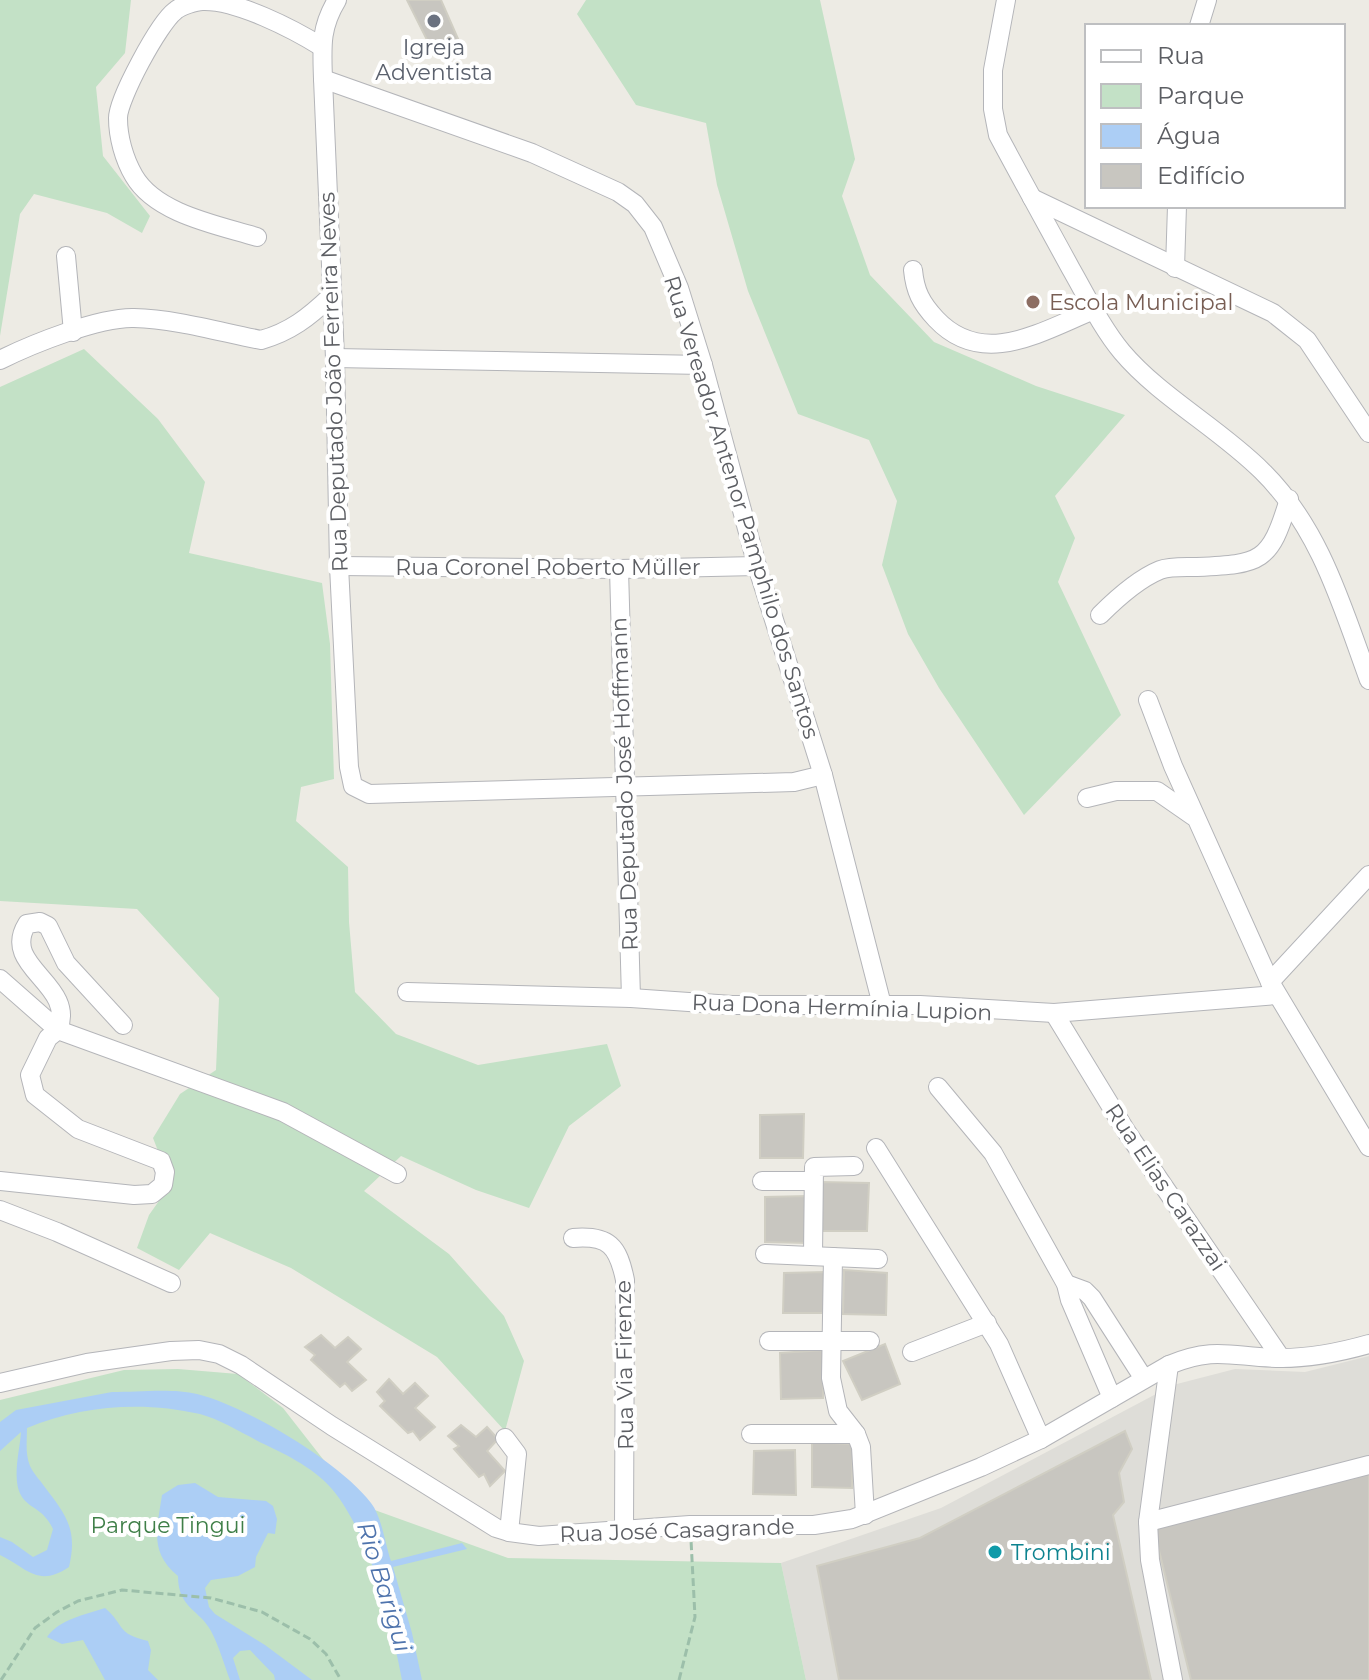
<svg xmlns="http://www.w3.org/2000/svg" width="1369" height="1680" font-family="Montserrat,sans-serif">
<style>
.industrial{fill:#deddd8}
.green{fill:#c3e1c6}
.water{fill:#accef5}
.building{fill:#c8c6c0;stroke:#d0cec3;stroke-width:2}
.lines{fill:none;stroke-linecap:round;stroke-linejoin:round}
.minor-casing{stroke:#b4b5b9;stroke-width:20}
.path{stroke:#9cbfaa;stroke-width:3;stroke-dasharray:8 4;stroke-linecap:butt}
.minor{stroke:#fff;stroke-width:18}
.worship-dot{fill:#6b7280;stroke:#fff;stroke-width:3}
.education-dot{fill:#8d6e63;stroke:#fff;stroke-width:3}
.culture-dot{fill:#0f9aa8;stroke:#fff;stroke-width:3}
.labels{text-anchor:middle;stroke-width:8;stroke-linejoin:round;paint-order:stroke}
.worship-label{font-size:22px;fill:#5b616d;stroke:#fff}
.education-label{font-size:22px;fill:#785e54;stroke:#fff;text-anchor:start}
.street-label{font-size:22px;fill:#5c5e63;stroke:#fff}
.park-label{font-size:22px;fill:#3f7f48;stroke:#fff}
.culture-label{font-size:22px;fill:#0d838f;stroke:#fff;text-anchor:start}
.water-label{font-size:24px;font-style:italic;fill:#4f74ad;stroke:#fff}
</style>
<rect width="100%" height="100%" fill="#edebe4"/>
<polygon class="industrial" points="1369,1356 1369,1680 806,1680 781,1563 941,1508 1173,1385 1235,1369 1305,1372"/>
<g class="green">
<polygon points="0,0 131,0 125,53 96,87 103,156 150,216 142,233 107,213 34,194 20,214 0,336"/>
<polygon points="586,0 820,0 855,159 842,196 870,275 934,342 1036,386 1125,415 1055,496 1075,538 1058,582 1121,715 1024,815 939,688 908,634 882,565 897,501 869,440 798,414 748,291 717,185 706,123 636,105 577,14"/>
<polygon points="84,349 158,419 205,482 189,553 322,583 330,644 334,779 301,787 296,821 348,867 349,922 355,992 396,1034 478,1065 607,1044 621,1086 569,1126 529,1208 476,1190 401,1156 364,1191 449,1254 504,1316 524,1361 505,1431 437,1357 291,1268 210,1233 179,1270 137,1248 149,1215 171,1184 153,1138 180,1094 216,1070 219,998 137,909 0,901 0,387"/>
<polygon points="178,1369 238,1374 283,1408 358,1504 508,1558 781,1563 806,1680 0,1680 0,1400 124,1370"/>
</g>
<g class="water">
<path d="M112 1392C137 1392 174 1388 197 1394 246 1406 341 1463 371 1503 382 1517 385 1544 391 1561L462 1543 467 1549 393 1567 412 1633 422 1680H402C391 1622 373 1547 339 1498 321 1472 293 1458 266 1445 245 1435 222 1420 200 1414 144 1401 81 1405 27 1428 27 1440 25 1454 30 1466 33 1473 40 1480 44 1486 66 1515 78 1529 69 1567 38 1588 27 1568 0 1555V1537L12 1542 33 1557 47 1550 53 1529C43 1508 30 1509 22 1497 11 1480 20 1450 21 1432L0 1451V1422L16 1410Z"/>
<path d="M195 1483 218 1497 266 1501 273 1506 277 1519 275 1534 268 1533 256 1557 255 1567 238 1576 211 1580 205 1588 209 1607 215 1614 265 1645 312 1680H275L274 1675 250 1650 240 1651 233 1658 240 1680H230C224 1664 219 1646 211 1631 200 1610 178 1608 178 1576 149 1552 157 1529 162 1495L178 1485Z"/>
<path d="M105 1608C126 1626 115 1633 148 1641L151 1650 148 1670 158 1680H105L83 1640 62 1644 47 1637C60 1619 84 1615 105 1608Z"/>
</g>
<g class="building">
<polygon points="407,0 441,0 459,41 434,54"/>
<polygon points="804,1114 803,1158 760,1158 760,1115"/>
<polygon points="820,1182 869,1183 867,1231 818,1231"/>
<polygon points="808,1196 808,1243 765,1242 765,1197"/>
<polygon points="844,1270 887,1273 886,1315 843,1314"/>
<polygon points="826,1272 825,1313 783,1313 784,1273"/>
<polygon points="321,1335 335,1348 348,1337 361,1349 347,1362 366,1380 352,1391 345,1383 340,1387 311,1360 315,1355 305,1347"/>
<polygon points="885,1344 900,1384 862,1400 843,1361"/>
<polygon points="824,1350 823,1398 781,1399 780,1353"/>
<polygon points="389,1379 403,1394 415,1383 428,1396 415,1408 435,1427 420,1440 413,1431 408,1433 380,1406 385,1401 377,1392"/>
<polygon points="461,1425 476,1437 487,1427 498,1439 487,1451 505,1471 490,1486 484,1474 479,1477 454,1449 459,1446 448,1436"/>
<polygon points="1125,1431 1132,1449 1119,1473 1124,1502 1113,1515 1151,1680 839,1680 817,1566 920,1538"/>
<polygon points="812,1442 853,1444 852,1488 812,1487"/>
<polygon points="795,1450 796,1495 753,1494 754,1451"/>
<polygon points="1369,1473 1369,1680 1191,1680 1153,1526"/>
</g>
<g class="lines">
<defs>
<g id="minor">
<path d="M337 0C320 28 322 47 323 79L335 358 339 566 349 767 353 786 369 794 794 782 823 775"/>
<path d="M1006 0 993 70V109L998 135C1022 180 1047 225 1071 269 1087 297 1102 328 1122 352 1159 396 1220 429 1262 471 1320 528 1342 606 1369 680"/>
<polyline points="1199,26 1207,0"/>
<polyline points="323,79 532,153 618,192 635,204 653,227 679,288 703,365 757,566 823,775 882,1005"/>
<polyline points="1032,198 1273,313 1307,340 1369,433"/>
<path d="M257 237C218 225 156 214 134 176 124 159 118 137 118 118 118 99 159 23 175 11 180 6 196 1 203 1 237 0 293 29 322 47"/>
<polyline points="66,256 73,332"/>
<polyline points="1175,268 1177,206"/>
<path d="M913 270C915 291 921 303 936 319 983 369 1042 331 1094 310"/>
<polyline points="335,358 703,365"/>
<path d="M0 360C32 344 99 317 134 318 176 319 220 332 261 340 290 332 309 317 330 297"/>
<polyline points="339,566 619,569 757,566"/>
<polyline points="619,569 631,998"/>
<path d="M1100 615C1116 599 1138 579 1160 570 1170 566 1186 567 1197 567 1261 564 1270 563 1289 499"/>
<polyline points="1148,700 1173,766 1270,982 1369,1147"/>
<polyline points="1087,798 1116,791 1157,791 1193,816"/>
<path d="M0 979 58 1030C77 984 0 967 27 924L40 922 48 926 66 963 123 1025"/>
<polyline points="1270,982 1369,875"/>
<polyline points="407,992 631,998 732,1005 920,1005 1054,1013 1277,995"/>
<polyline points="1054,1013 1126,1131 1281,1358"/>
<polyline points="938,1087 993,1153 1066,1284 1070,1300 1112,1398"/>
<polyline points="876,1148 999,1344 1041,1439"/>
<polyline points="0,1181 134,1195 152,1194 163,1185 165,1172 161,1161 78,1129 35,1095 30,1075 48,1038 58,1030 283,1112 397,1174"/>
<polyline points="762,1181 813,1181"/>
<polyline points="0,1210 57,1232 171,1283"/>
<path d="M573 1238C609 1235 618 1246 625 1280L624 1530"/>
<polyline points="765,1254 878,1259"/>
<polyline points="813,1255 814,1167 854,1166"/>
<polyline points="833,1257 831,1378 838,1411 856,1434 861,1447 865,1515"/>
<polyline points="1066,1284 1085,1291 1092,1298 1144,1379"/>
<polyline points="769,1341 870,1341"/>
<polyline points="912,1352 987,1323"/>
<polyline points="1169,1365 1148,1522 1150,1560 1173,1680"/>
<path d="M0 1383 87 1363 171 1351 199 1350 219 1354 241 1365 332 1426 496 1528 509 1532 539 1536 690 1525H814L852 1519 981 1467 1041 1439 1169 1365C1216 1345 1235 1358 1281 1358 1311 1358 1341 1352 1369 1344"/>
<polyline points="751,1434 856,1434"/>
<polyline points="505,1438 517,1454 509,1532"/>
<polyline points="1148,1522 1369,1465"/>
</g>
</defs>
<use href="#minor" class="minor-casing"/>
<g class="path">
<polyline points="1,1680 35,1628 57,1612 78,1601 122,1590 211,1598 262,1612 310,1639 326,1654 341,1680"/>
<polyline points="679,1680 695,1617 691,1540"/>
</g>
<use href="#minor" class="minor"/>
</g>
<circle class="worship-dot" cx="434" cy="21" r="8"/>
<circle class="education-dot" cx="1033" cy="302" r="8"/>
<circle class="culture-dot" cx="995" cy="1552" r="8"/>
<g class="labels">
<g class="worship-label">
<text x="434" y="55">Igreja<tspan x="434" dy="25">Adventista</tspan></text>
</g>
<g class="education-label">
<text x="1049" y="310">Escola Municipal</text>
</g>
<g class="street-label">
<text transform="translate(333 382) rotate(-92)" y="8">Rua Deputado João Ferreira Neves</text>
<text transform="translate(742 507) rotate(73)" y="8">Rua Vereador Antenor Pamphilo dos Santos</text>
<text x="548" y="575">Rua Coronel Roberto Müller</text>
<text transform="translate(624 784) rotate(-92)" y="8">Rua Deputado José Hoffmann</text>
<text transform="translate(842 1007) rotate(2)" y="8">Rua Dona Hermínia Lupion</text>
<text transform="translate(1166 1187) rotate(56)" y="8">Rua Elias Carazzai</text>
<text transform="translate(624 1365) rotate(-91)" y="8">Rua Via Firenze</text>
<text transform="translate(677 1530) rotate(-2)" y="8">Rua José Casagrande</text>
</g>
<g class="park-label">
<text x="168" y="1533">Parque Tingui</text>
</g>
<g class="culture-label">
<text x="1011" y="1560">Trombini</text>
</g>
<g class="water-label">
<text transform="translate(384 1587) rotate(73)" y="8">Rio Barigui</text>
</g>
</g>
<rect x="1085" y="24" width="260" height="184" fill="#ffffff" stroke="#bebfc1" stroke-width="2"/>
<rect x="1101" y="50" width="40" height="12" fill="#ffffff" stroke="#bebfc1" stroke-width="2"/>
<text x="1157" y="64" font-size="24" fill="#5c5e63">Rua</text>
<rect x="1101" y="84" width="40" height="24" fill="#c3e1c6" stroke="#bebfc1" stroke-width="2"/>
<text x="1157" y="104" font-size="24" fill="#5c5e63">Parque</text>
<rect x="1101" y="124" width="40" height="24" fill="#accef5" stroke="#bebfc1" stroke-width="2"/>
<text x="1157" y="144" font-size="24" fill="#5c5e63">Água</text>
<rect x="1101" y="164" width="40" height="24" fill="#c8c6c0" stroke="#bebfc1" stroke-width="2"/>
<text x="1157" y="184" font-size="24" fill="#5c5e63">Edifício</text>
</svg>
